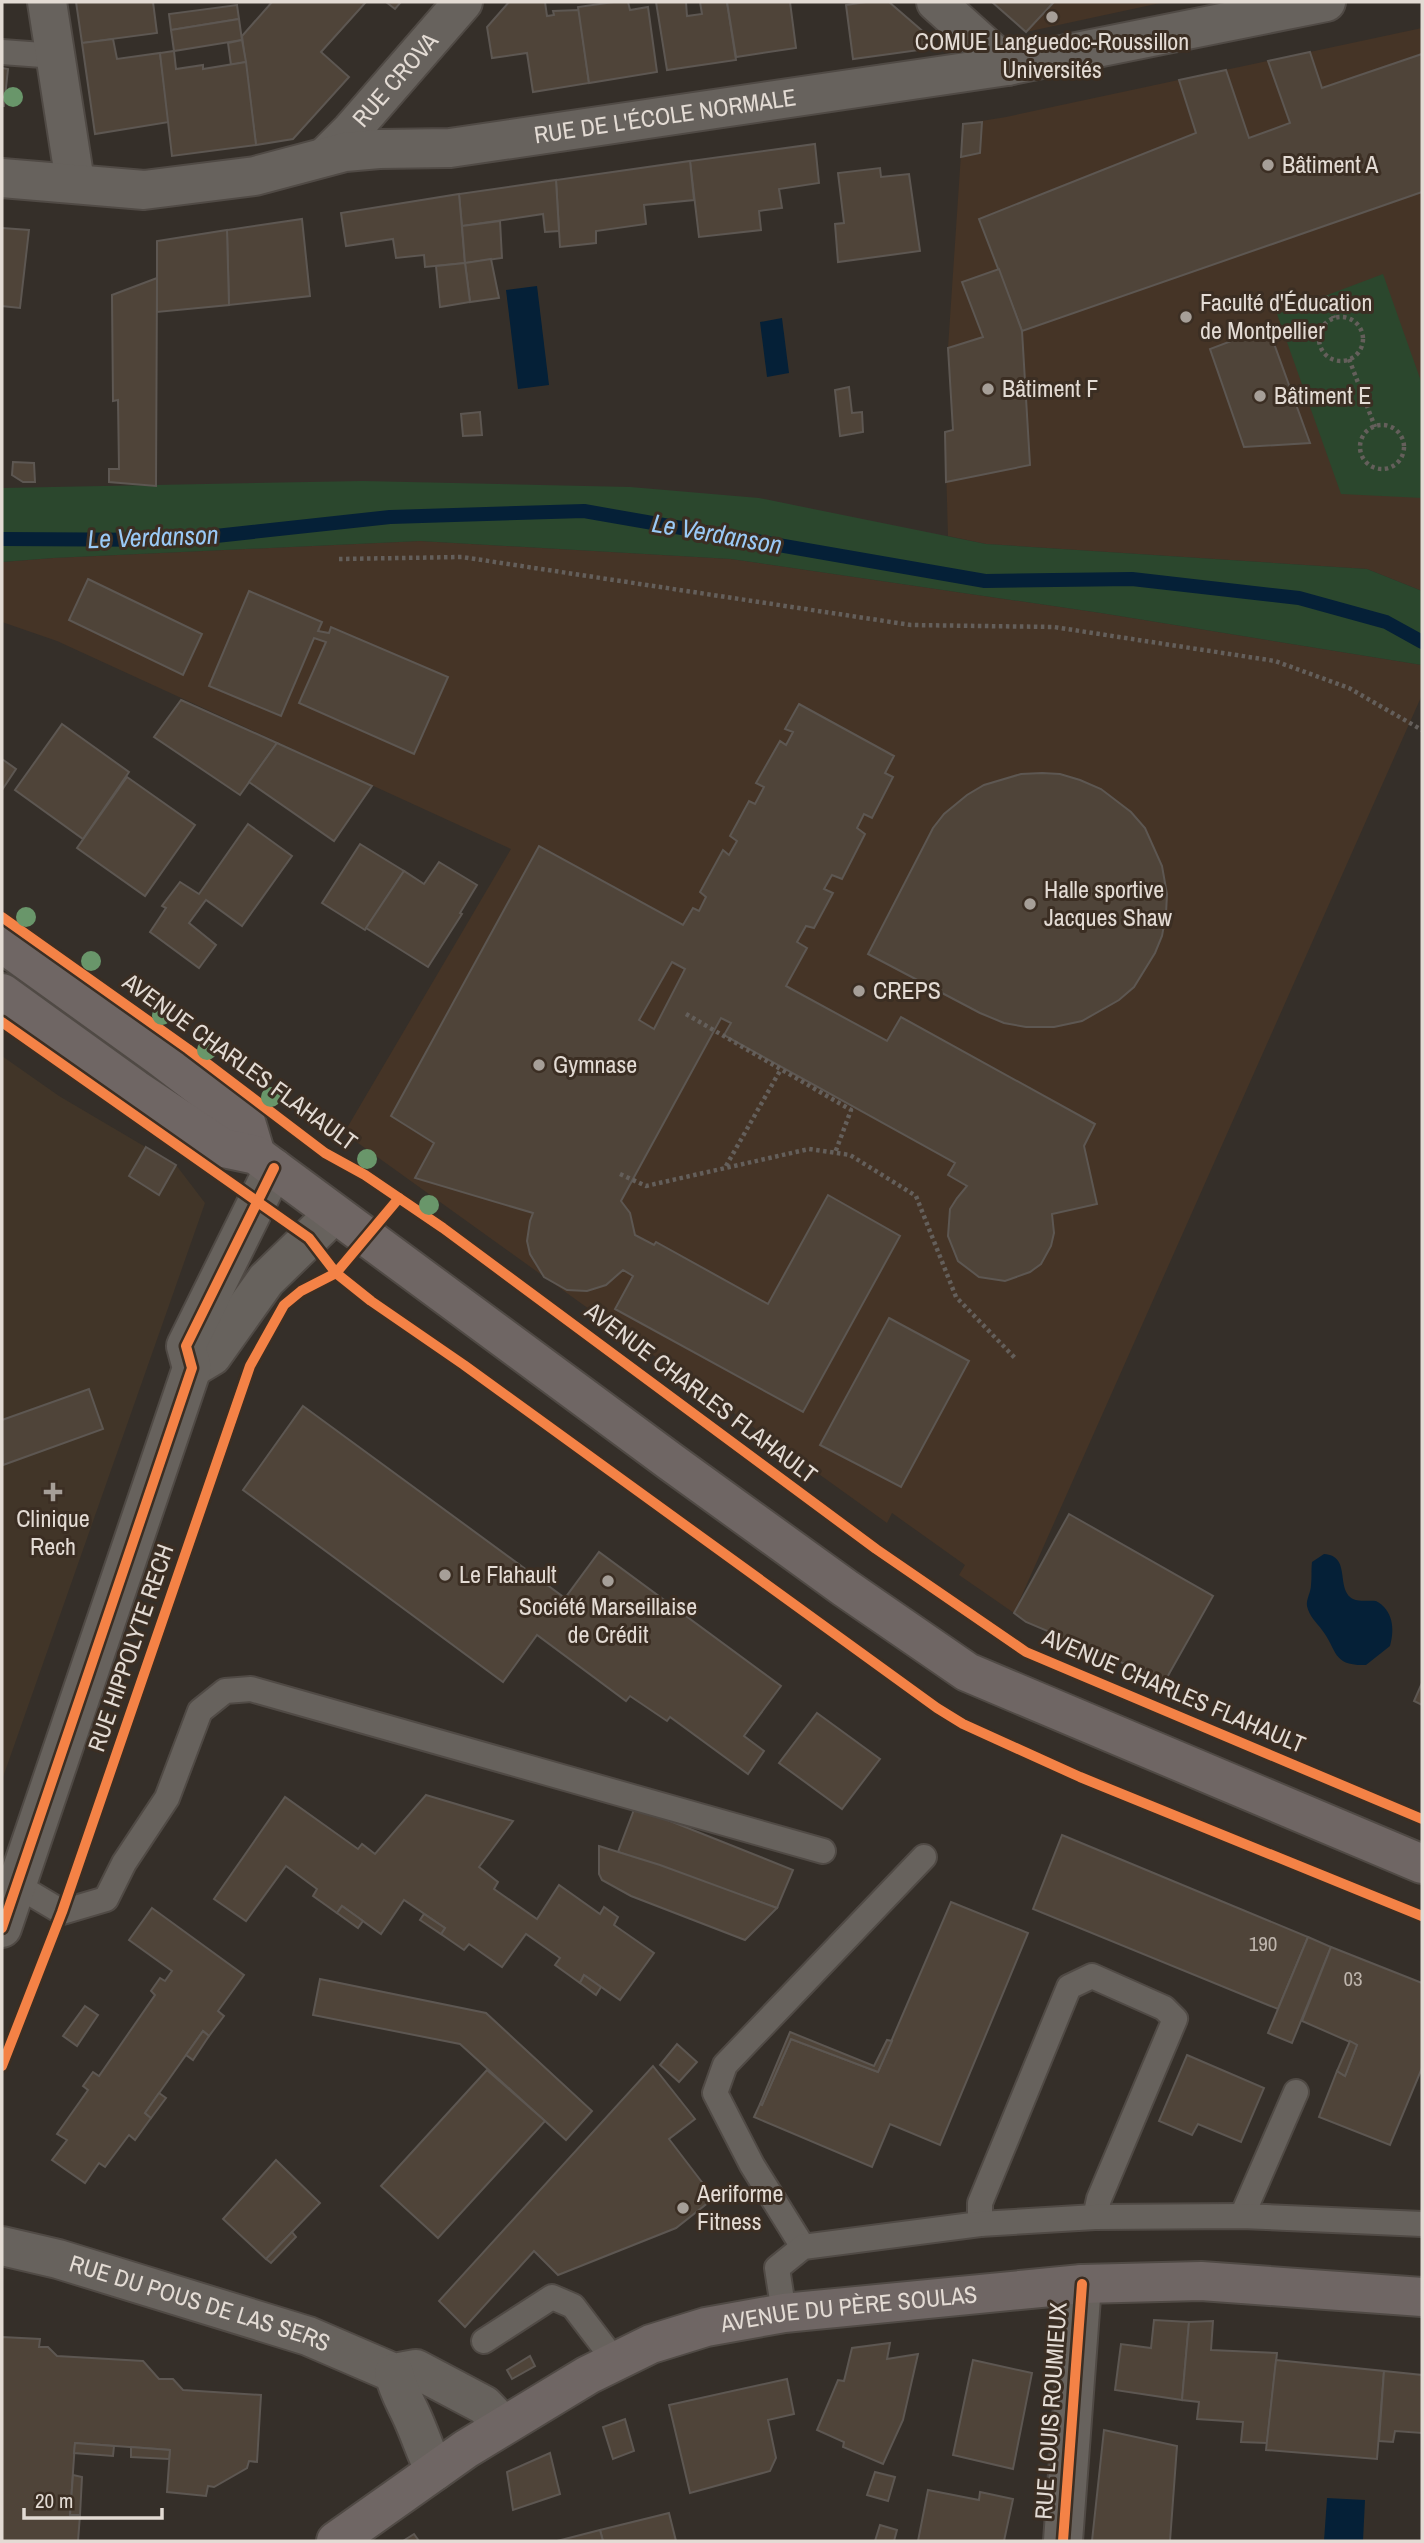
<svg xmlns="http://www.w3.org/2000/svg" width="1424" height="2543" font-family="'Archivo Narrow',sans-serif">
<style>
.built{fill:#453426}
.medical{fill:#413528}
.green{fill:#2b472d}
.water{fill:#052037}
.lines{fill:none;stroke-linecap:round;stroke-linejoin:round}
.stream{stroke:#052037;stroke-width:14}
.building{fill:#4f4439;stroke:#5d5752;stroke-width:2;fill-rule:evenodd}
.lane-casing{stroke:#504a45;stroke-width:28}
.street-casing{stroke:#504a45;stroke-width:42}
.secondary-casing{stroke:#504a45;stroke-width:42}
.path{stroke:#645f5b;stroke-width:4.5;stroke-dasharray:3.5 3.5;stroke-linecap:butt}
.lane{stroke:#67625d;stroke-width:24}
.street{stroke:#67625d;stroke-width:38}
.secondary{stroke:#6f6664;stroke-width:38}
.cycleway-casing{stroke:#3b2e23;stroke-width:15}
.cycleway{stroke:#f48246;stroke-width:10}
.tree{fill:#69966a}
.poi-dot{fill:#a69f98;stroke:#3b2e23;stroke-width:2.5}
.labels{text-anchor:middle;stroke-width:6;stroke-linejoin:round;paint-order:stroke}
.number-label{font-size:21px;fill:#beb5ad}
.poi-label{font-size:24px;fill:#e3dbd4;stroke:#3b2e23;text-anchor:start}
.street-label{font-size:24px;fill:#e3dbd4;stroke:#3b2e23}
.water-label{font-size:26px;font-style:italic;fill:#9ac9f6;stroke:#3b2e23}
</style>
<rect width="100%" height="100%" fill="#352f29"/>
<g class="built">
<polygon points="992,2 1165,2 1026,32"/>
<polygon points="1422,28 1422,591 1367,569 986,544 948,536 945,432 953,429 948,348 963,124 1006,117"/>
<polygon points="420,541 731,559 1101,613 1422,665 1422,695 1014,1613 959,1575 965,1565 892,1513 887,1523 344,1133 511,849 57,641 2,622 2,562 53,558"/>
</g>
<polygon class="medical" points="2,1056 59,1096 176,1165 205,1203 2,1780"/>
<g class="green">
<polygon points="1383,274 1422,384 1422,498 1341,494 1277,314"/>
<polygon points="363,481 630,487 759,498 986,544 1367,569 1422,591 1422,665 1101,613 731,559 420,541 53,558 2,562 2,488"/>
</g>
<g class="water">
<polygon points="537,286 549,385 518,389 506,290"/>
<polygon points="782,318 789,373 767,377 760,322"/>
<path d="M1324 1554C1352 1556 1335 1589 1353 1599 1360 1602 1369 1600 1376 1601 1393 1610 1395 1629 1390 1646L1366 1665C1332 1666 1338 1651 1322 1630 1317 1623 1309 1616 1307 1606 1306 1599 1311 1592 1311 1585 1312 1576 1311 1571 1312 1562Z"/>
<polygon points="1327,2498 1365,2500 1363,2541 1324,2541"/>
</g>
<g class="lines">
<polyline class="stream" points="2,539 179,540 390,517 584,511 985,581 1132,579 1299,598 1386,622 1422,642"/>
</g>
<g class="building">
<polygon points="76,2 153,2 157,33 82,43"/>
<polygon points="272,2 366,2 321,52 349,77 293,139 256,145 242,36"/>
<polygon points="386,2 401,2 395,9"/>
<polygon points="509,2 545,2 547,16 554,15 553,11 579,10 589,83 533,92 527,53 492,58 487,27"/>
<polygon points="614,2 628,2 630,10 648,7 657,72 589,83 578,7"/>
<polygon points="656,2 686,2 687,16 702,14 700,2 727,2 736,60 667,70"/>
<polygon points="727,2 790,2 796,48 736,57"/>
<polygon points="866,2 889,2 934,41 934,48 853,59 846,5"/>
<polygon points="992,2 1054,2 1026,32"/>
<polygon points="237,5 239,19 171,30 169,14"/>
<polygon points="239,19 242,40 174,51 171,30"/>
<polygon points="113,39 117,59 160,53 169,122 95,134 82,43"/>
<polygon points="242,40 246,62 231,65 228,43"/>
<polygon points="174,51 176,69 203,65 203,69 246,62 256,145 172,156 160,53"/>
<polygon points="1310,52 1322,88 1422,54 1422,192 1022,331 979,219 1196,133 1179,80 1226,70 1249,138 1290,123 1268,61"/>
<polygon points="2,68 8,69 4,106 2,106"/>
<polygon points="982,122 980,153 961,157 963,124"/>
<polygon points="815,144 819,183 779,189 782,208 759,211 761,230 699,237 690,161"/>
<polygon points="690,161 694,200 644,205 646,224 596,231 596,243 560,247 556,180"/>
<polygon points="880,168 881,177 909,174 920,251 838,262 835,224 844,223 838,173"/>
<polygon points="556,180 559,231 545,232 543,214 462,226 459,194"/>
<polygon points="459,194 465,263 425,267 424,255 396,258 393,239 346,246 341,213"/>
<polygon points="302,219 310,296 229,305 227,230"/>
<polygon points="500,221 502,258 465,263 462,226"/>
<polygon points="2,228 29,230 20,308 2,306"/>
<polygon points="227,230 229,305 157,312 157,241"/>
<polygon points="491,259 499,298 470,302 465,263"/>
<polygon points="465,263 470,302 440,307 436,266"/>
<polygon points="999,269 1022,331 1030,465 946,482 945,432 953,430 948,348 983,337 962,282"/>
<polygon points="157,278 156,486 109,482 109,469 119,469 118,400 113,401 112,295"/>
<polygon points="1268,327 1310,443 1244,447 1210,349"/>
<polygon points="849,387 852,413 862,412 863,432 840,436 835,390"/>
<polygon points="480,412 482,435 463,436 461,414"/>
<polygon points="13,462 34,463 35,482 23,482 12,475"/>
<polygon points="88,579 202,634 183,675 69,620"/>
<polygon points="249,591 322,622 318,631 329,633 331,627 448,677 414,754 299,703 326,642 314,638 281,716 209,686"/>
<polygon points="181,700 277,743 240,795 154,737"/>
<path d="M799 704 894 756 885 773 893 777 872 818 864 814 857 828 865 834 842 879 832 875 824 889 833 893 814 928 806 926 797 942 807 948 786 986 887 1041 901 1017 1095 1124 1084 1146 1097 1204 1052 1214 1054 1233 1051 1246 1041 1264 1030 1272 1005 1281 979 1277 958 1261 948 1236 950 1209 957 1198 967 1186 948 1175 955 1163 724 1035 731 1023 721 1018 621 1201 630 1213 635 1235 654 1245 656 1242 768 1304 828 1195 900 1236 803 1412 615 1309 633 1276 623 1270 606 1285 587 1291 567 1290 544 1277 530 1254 527 1241 530 1221 533 1213 415 1178 434 1143 391 1116 539 846 683 925 693 908 699 911 706 897 700 892 723 850 729 855 737 841 730 836 749 801 755 804 764 787 756 783 780 741 786 745 793 732 785 729ZM672 962 685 969 654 1029 639 1020Z"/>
<polygon points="62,724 129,772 83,839 15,790"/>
<polygon points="277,743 372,786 334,841 249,782"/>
<polygon points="2,759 16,769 2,790"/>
<polygon points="1042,773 1060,774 1080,780 1101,789 1131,812 1145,828 1162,866 1167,894 1166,914 1162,936 1155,953 1134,987 1119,1000 1082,1021 1054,1027 1026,1027 1004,1023 980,1013 868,954 933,828 944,814 967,795 984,785 1021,774"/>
<polygon points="127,777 195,825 145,896 77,848"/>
<polygon points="248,824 292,856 242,926 206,900 189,923 216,945 199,968 150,932 166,908 162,906 180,882 199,894"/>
<polygon points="360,844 404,871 365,930 322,903"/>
<polygon points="439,862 477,885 460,913 462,914 428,967 366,928 404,871 424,884"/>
<polygon points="146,1147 176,1165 159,1195 129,1176"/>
<polygon points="889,1318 969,1361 901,1487 820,1445"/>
<polygon points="89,1389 103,1429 3,1465 2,1420"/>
<polygon points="303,1406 565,1598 599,1552 781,1686 744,1736 764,1751 748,1774 670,1717 667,1721 630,1696 626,1701 537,1635 503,1682 243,1490"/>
<polygon points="1069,1514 1213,1596 1165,1681 1026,1622 1014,1613"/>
<polygon points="1422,1683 1422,1705 1414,1701"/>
<polygon points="817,1713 880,1759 842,1809 779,1763"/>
<polygon points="426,1795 513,1821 479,1867 498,1882 494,1889 537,1919 559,1885 600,1914 604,1907 618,1917 614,1925 654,1953 620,2000 584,1975 580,1983 555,1965 560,1958 526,1934 502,1967 469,1944 464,1950 441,1934 445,1928 404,1900 381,1934 342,1906 337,1913 313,1896 317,1889 286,1866 246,1921 214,1899 285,1797 358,1849 362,1844 375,1854"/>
<polygon points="635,1807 793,1870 777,1908 618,1852"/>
<polygon points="1062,1835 1308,1937 1278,2009 1033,1909"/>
<polygon points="599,1846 660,1865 777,1908 745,1940 631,1896 602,1880 599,1874"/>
<polygon points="951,1902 1028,1933 940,2145 890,2124 872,2167 754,2117 760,2104 762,2105 791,2039 878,2072"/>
<polygon points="342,1906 363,1921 358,1928 337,1913"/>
<polygon points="152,1908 244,1975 218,2011 224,2016 209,2036 203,2031 145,2113 151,2118 135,2140 129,2135 105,2167 99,2163 85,2183 52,2160 67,2140 57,2134 88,2090 83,2086 93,2072 99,2076 155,1995 151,1991 160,1978 165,1981 172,1971 129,1940"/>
<polygon points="424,1914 445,1928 441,1934 420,1920"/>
<polygon points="1308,1937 1331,1947 1292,2043 1268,2033"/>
<polygon points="1331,1947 1422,1983 1422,2068 1390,2145 1319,2117 1337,2071 1345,2076 1357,2045 1302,2021"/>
<polygon points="584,1975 601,1987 596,1995 580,1983"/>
<polygon points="320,1979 486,2013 592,2111 566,2140 460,2044 313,2015"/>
<polygon points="85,2006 98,2015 77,2046 63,2036"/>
<polygon points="203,2031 209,2036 193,2060 186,2055"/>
<polygon points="790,2032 874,2066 887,2040 892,2041 878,2072 791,2039 762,2105 760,2104"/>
<polygon points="1350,2041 1357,2045 1345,2076 1337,2071"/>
<polygon points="677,2044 697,2062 679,2082 660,2065"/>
<polygon points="1187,2055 1264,2088 1241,2142 1198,2124 1192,2135 1159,2121"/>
<polygon points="653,2066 695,2119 669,2139 714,2198 676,2228 558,2275 534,2251 465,2327 439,2301"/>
<polygon points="487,2070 545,2121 438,2238 381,2186"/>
<polygon points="159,2093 166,2098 151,2118 145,2113"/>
<polygon points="276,2160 320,2203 266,2259 223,2219"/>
<polygon points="292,2232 296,2237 271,2263 266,2259"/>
<polygon points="1154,2320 1189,2322 1182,2400 1115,2390 1121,2344 1151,2348"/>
<polygon points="1213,2321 1211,2350 1277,2353 1267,2443 1241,2442 1243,2422 1197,2419 1199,2402 1182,2400 1189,2322"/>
<polygon points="2,2337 40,2339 39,2347 48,2347 57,2356 143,2361 159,2379 173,2379 183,2390 261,2395 257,2462 249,2461 247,2468 214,2487 208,2486 206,2496 167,2492 170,2450 75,2443 70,2515 80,2515 78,2541 2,2541"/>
<polygon points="890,2343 887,2359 918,2354 903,2420 883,2464 843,2447 844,2442 817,2430 838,2380 844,2381 852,2348"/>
<polygon points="530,2356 535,2366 512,2379 507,2370"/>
<polygon points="973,2360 1032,2373 1013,2469 953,2455"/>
<polygon points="1276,2360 1384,2371 1377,2459 1266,2450"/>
<polygon points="1384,2371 1422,2375 1422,2433 1395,2431 1393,2442 1379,2441"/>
<polygon points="787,2379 794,2414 768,2420 776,2458 770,2471 690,2493 669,2405"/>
<polygon points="625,2419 634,2451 613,2459 603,2427"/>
<polygon points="1104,2430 1177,2446 1170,2541 1092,2541"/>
<polygon points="75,2443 114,2446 113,2456 74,2453"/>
<polygon points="131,2447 170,2450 169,2459 131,2457"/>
<polygon points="550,2453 560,2494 513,2510 507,2472"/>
<polygon points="875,2472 895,2477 888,2501 867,2495"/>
<polygon points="73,2475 82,2477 80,2515 70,2515"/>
<polygon points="928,2490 979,2500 980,2492 1013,2499 1004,2541 918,2541"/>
<polygon points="669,2513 676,2541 603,2541 600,2530"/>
<polygon points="880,2525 897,2530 894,2541 875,2541"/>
<polygon points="600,2530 603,2541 557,2541"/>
<polygon points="414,2534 419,2541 403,2541"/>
</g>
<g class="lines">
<defs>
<g id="lane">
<polyline points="2,52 56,56"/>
<polyline points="5,1878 62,1912 106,1899 124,1863 167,1798 200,1711 225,1691 251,1689 823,1851"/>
<polyline points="1242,2216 1296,2092"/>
<polyline points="980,2224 980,2203 1069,1987 1092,1976 1164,2008 1175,2019 1099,2199 1095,2217"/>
<polyline points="803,2247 752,2165 715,2093 725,2065 924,1857"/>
<polyline points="784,2313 777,2268 803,2247 980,2224 1095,2217 1242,2216 1422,2224"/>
<polyline points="484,2341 552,2297 573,2306 615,2361"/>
</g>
<g id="street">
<polyline points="47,2 75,182"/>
<polyline points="936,2 1007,66"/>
<path id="s1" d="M326 156 351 131 463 2"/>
<path id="s2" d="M2 178 144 190 255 176 345 152 379 149 450 148 1007 66 1326 2"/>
<polyline points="192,1368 212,1356 266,1280 334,1214"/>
<polyline points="2,1928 192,1368 186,1346 274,1168"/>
<path id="s3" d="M2 2246 58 2259 308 2336 394 2373 416 2369 484 2405 503 2425"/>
<path d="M394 2373C398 2391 406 2403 413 2419 421 2437 426 2454 435 2471"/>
<polyline points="1063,2541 1082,2284"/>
</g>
<g id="secondary">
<polyline points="2,943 159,1056 246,1122 256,1155"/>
<polyline points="2,993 135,1089 223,1148 256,1155 671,1462 845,1588 967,1672 1422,1864"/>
<path id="s4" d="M336 2541 466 2449 588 2375 651 2344 706 2327 784 2313 1082 2284 1201 2281 1422 2297"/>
</g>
</defs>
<use href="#lane" class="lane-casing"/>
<use href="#street" class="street-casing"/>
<use href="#secondary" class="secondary-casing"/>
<g class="path">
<polyline points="1326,296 1334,318"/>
<circle cx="1341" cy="339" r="22"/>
<polyline points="1349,359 1375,427"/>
<circle cx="1382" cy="447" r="22"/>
<polyline points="339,559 462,557 911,625 1054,627 1275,661 1349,688 1422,730"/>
<polyline points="686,1014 851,1110 835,1153"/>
<polyline points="726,1166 781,1069"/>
<polyline points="620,1174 646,1186 809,1149 850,1155 916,1196 956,1297 1015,1358"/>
</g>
<use href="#lane" class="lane"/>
<use href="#street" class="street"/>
<use href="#secondary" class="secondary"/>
<defs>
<g id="cycleway">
<polyline points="2,917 188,1049 325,1153 365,1175 443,1228 876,1549 1026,1652 1422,1819"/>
<polyline points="2,1022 309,1238 336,1273 371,1301 464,1365 937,1708 963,1724 1080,1777 1422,1916"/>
<polyline points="2,1928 192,1368 186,1346 274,1168"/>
<polyline points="2,2066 62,1912 250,1366 284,1305 301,1291 336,1273 399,1198"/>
<polyline points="1063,2541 1082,2284"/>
</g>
</defs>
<use href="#cycleway" class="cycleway-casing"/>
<use href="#cycleway" class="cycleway"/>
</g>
<g class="tree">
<circle cx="13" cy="97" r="10"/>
<circle cx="26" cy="917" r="10"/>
<circle cx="91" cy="961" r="10"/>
<circle cx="162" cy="1015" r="10"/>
<circle cx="207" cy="1050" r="10"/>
<circle cx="271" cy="1097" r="10"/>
<circle cx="367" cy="1159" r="10"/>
<circle cx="429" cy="1205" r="10"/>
</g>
<g class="poi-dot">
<circle cx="1052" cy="17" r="7"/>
<circle cx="1268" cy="165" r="7"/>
<circle cx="1186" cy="317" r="7"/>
<circle cx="988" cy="389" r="7"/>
<circle cx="1260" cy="396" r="7"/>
<circle cx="1030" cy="904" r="7"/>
<circle cx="859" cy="991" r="7"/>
<circle cx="539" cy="1065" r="7"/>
<path d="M49.5 1481.5h7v7h7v7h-7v7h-7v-7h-7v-7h7z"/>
<circle cx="445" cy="1575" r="7"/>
<circle cx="608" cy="1581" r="7"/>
<circle cx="683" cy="2208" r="7"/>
</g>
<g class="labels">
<g class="number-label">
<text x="1263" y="1951">190</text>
<text x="1353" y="1986">03</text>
</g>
<g class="poi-label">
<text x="1052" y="50" text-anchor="middle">COMUE Languedoc-Roussillon<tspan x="1052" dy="28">Universités</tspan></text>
<text x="1282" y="173">Bâtiment A</text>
<text x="1200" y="311">Faculté d'Éducation<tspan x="1200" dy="28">de Montpellier</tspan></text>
<text x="1002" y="397">Bâtiment F</text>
<text x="1274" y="404">Bâtiment E</text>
<text x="1044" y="898">Halle sportive<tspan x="1044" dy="28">Jacques Shaw</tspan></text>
<text x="873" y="999">CREPS</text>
<text x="553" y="1073">Gymnase</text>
<text x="53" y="1527" text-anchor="middle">Clinique<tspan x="53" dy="28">Rech</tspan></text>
<text x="459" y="1583">Le Flahault</text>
<text x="608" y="1615" text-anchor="middle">Société Marseillaise<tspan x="608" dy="28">de Crédit</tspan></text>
<text x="697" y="2202">Aeriforme<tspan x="697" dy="28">Fitness</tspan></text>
</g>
<g class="street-label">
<text dy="8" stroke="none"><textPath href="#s1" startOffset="103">RUE CROVA</textPath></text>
<text dy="8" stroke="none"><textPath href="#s2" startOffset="670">RUE DE L'ÉCOLE NORMALE</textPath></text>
<text transform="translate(240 1062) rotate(36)" y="8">AVENUE CHARLES FLAHAULT</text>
<text transform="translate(701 1393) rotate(37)" y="8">AVENUE CHARLES FLAHAULT</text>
<text transform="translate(131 1648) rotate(-71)" y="8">RUE HIPPOLYTE RECH</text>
<text transform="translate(1174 1691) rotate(23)" y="8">AVENUE CHARLES FLAHAULT</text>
<text dy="8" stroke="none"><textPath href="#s3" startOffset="206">RUE DU POUS DE LAS SERS</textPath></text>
<text dy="8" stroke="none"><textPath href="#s4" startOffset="574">AVENUE DU PÈRE SOULAS</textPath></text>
<text transform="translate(1051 2411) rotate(-86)" y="8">RUE LOUIS ROUMIEUX</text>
</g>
<g class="water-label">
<text transform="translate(717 534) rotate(10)" y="9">Le Verdanson</text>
<text transform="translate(153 537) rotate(-2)" y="9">Le Verdanson</text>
</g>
</g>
<rect width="1424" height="2543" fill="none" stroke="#e3dbd4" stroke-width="7"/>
<path d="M24 2508v10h138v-10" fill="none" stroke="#e3dbd4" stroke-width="3.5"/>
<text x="35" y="2508" font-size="21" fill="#e3dbd4" stroke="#3b2e23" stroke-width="5" paint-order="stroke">20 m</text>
</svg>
